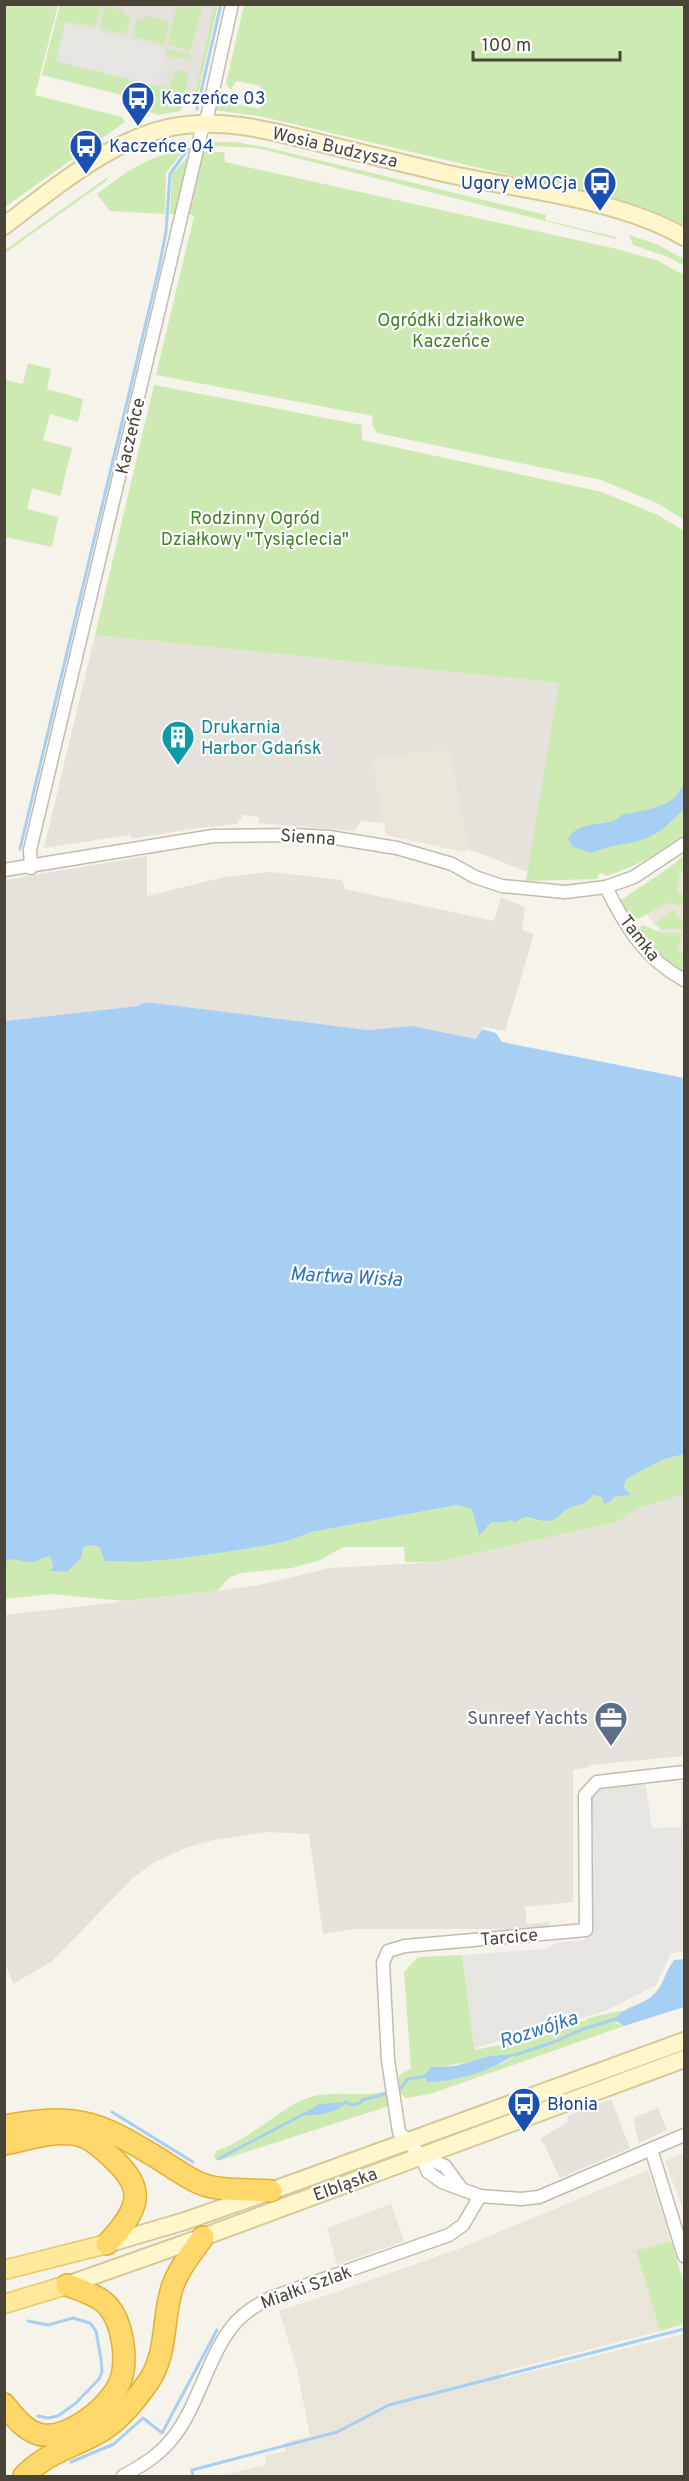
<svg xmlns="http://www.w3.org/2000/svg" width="689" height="2481" font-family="Overpass,sans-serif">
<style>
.residential{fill:#eae5d9}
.industrial{fill:#e5e2dc}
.green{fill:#ceeab3;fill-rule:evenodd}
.parking{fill:#e7e5e2}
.water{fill:#a7cff3}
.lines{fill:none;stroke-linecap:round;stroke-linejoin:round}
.stream{stroke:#a7cff3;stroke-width:3}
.street-casing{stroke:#c2bcad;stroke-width:15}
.secondary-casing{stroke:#d6ca9a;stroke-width:20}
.primary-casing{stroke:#e7c967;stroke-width:21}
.highway-casing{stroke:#e2af39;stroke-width:24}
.street{stroke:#fff;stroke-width:12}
.secondary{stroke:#fff6cb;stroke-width:16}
.primary{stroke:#ffe99a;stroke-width:18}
.highway{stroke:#ffd86c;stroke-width:21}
.labels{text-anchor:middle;stroke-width:4.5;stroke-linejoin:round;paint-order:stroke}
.transit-label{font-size:18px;fill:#164399;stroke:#fff;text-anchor:start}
.street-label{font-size:18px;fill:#4a4438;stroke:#fff}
.park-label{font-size:18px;fill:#437f29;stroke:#fff}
.culture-label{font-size:18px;fill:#0d838f;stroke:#fff;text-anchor:start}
.service-label{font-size:18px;fill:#4e5e75;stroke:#fff;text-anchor:end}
.water-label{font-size:20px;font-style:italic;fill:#2d75ba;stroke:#fff}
</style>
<rect width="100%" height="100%" fill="#f6f3eb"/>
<g class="residential">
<polygon points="449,750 468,849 464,852 386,835 373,758"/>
<polygon points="684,857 684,958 631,896"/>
<polygon points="684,2153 684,2212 665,2161"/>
<polygon points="648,2170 671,2241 636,2252 660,2331 501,2372 502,2379 684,2334 684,2476 219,2476 266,2465 265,2455 285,2452 284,2443 310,2436 296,2365 279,2311 340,2291 458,2249"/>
<polygon points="391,2204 404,2241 337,2265 327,2228"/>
</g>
<g class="industrial">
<polygon points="60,5 216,5 195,95 178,92 171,107 42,75"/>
<polygon points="95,635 559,683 528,872 468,849 449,750 373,758 384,823 361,821 355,831 258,823 259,817 243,815 237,824 190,829 131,839 130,835 44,848"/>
<polygon points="147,856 147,896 224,877 271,872 342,880 345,889 494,921 501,897 525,907 522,930 534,934 505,1031 482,1027 477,1039 412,1026 368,1030 146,1002 138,1006 5,1021 5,880"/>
<polygon points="684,1495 684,1756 590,1765 589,1767 573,1770 573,1902 525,1907 527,1924 550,1922 548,1926 528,1929 353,1929 323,1934 309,1834 267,1832 213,1840 188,1847 153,1863 134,1877 51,1962 13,1984 4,1960 4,1615 217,1591 259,1585 330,1568 437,1562 617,1522 638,1508"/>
<polygon points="681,1781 684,1781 684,1910 682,1910"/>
<polygon points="611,2099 630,2148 560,2178 541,2138 568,2122 567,2116"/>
<polygon points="658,2108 667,2130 639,2143 633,2118"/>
</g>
<g class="green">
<polygon points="5,4 58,5 35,95 122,117 125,122 5,207"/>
<polygon points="101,4 95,27 65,21 56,61 169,88 175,71 184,70 188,78 181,111 158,115 137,108 138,99 42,75 60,5"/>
<polygon points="104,5 125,11 124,15 131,17 125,35 100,29"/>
<polygon points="177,5 203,5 190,51 167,44"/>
<polygon points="214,5 218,5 199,90 195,95"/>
<polygon points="244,5 684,5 684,199 682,210 684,211 684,225 643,207 538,181 539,175 536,181 259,116 212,110 214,99 260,109 263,92 261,91 261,86 237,81 230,90 226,83"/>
<polygon points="144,15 170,22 164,45 133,37 136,18 143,20"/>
<polygon points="166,49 190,54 190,60 166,56"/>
<polygon points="206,142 235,142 269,148 546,215 545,220 616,237 616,239 257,148 217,146"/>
<path d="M185 149 166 173 165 214 110 211 97 194C129 170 144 158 185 149Z"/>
<polygon points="202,152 224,152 225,162 617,249 656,260 684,275 684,520 659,504 601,480 377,433 372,424 373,416 156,375 194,216 188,214"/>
<polygon points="191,153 180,214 170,214 172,174"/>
<polygon points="109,176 106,181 5,253 5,250"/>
<polygon points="629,235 656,244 684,259 684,266 668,257 633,245"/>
<polygon points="28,363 51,369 47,389 83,399 78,422 50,414 43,440 72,448 60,496 32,488 27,509 58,517 52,547 5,537 5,380 23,384"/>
<path d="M154 385 362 425V440L602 492 658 515 684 531V835C659 852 636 868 605 876L603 873 599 874 597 879 526 881 559 683 95 635Z"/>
<polygon points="684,855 684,872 680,871 677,893 684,895 684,906 667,903 636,920 631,919 622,908 621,900 673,865"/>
<polygon points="673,910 684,922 684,929 662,929 654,924"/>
<polygon points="642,925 663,933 683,933 677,951 684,954 684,973 657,954 638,930"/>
<path d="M684 1454V1495L638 1508 617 1522 437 1562H405L404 1547H343L320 1560 292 1568 242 1573 230 1577 217 1591 125 1601 51 1594 5 1599V1562C20 1554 19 1564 33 1562 40 1561 44 1556 52 1557L53 1567C70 1565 79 1564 84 1547L91 1545 99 1547 105 1561 136 1562 175 1559 234 1551 283 1542 312 1532 457 1505 472 1509 479 1536 490 1522H507C521 1512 534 1522 549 1521 558 1520 561 1512 569 1508 582 1502 581 1509 593 1495L613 1497 630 1494 624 1487 626 1479 662 1460Z"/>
<path d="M462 1955 475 2050 552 2034 592 2017 624 2010 617 2016 616 2023 624 2026 430 2094 406 2098 400 2093 398 2078 402 2073 411 2069 404 1972 418 1957ZM515 2055 505 2062 459 2079 431 2067C461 2066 485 2056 515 2055Z"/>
<path d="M387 2091 389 2106 221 2160 214 2158 216 2151C247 2141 271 2116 300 2101 329 2087 358 2099 387 2091Z"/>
<polygon points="671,2241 684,2283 684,2324 660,2331 636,2251"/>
</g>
<g class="parking">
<polygon points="65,23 166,49 157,86 56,61"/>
<polygon points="645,1781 652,1828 682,1827 684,1952 671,1953 656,1985 603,2012 474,2048 462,1955 545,1949 557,1943 583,1940 591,1935 589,1802 599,1786"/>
</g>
<g class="water">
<path d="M684 783V809C674 818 663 831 651 836 632 845 611 844 592 853L573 847 568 839C581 816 612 830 622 814 633 814 666 806 673 799 677 795 681 788 684 783Z"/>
<path d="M146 1002 368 1030 412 1026 476 1039 482 1029 496 1033 502 1042 684 1078V1454L662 1460 626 1479 624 1487 631 1495 613 1497 611 1501 604 1504 602 1497 593 1495C581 1509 581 1502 568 1509 561 1512 557 1521 548 1521 535 1522 527 1512 516 1522L510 1520 507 1522H491L479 1536 472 1509 457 1505 312 1532 284 1542 234 1551 175 1559 136 1562 105 1561 99 1547 91 1545 84 1547 81 1558 67 1572 50 1571 53 1567 51 1557C44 1556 40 1561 33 1562 19 1564 19 1555 5 1562V1021L138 1006Z"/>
<path d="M684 1959V2007L624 2026 614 2020C623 2007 639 2006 651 1997 663 1988 665 1971 674 1960Z"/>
<path d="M516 2054C491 2071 457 2082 427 2082L425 2075 431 2067 455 2066 490 2056Z"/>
<path d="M348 2102C333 2114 319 2116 301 2115L319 2104Z"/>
</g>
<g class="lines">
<g class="stream">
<polyline points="197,109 221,4"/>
<polyline points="20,849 159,268 166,232 170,174 188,149"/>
<polyline points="515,2055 554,2042 583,2029 616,2019"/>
<polyline points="401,2088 408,2079 427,2076"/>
<polyline points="345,2102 352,2105 361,2103 362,2100 385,2094"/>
<polyline points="112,2112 193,2162"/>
<polyline points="218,2159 304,2114"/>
<polyline points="28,2321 48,2325 73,2318 90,2323 96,2331 101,2359 102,2372 99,2379 76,2403 58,2416 48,2418 38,2416"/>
<polyline points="71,2462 114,2444 143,2418 162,2433 217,2330"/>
<polyline points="193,2476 192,2470 337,2432 389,2405 684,2329"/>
</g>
<defs>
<g id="street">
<polyline points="31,868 30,850 201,133 208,113 232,4"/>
<polyline points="4,870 213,836 296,835 329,837 397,848 452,864 475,877 502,886 565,892 606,887 634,877 684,844"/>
<path d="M606 887C625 926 645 959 684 980"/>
<polyline points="684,1772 597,1782 585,1795 586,1930 405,1946 388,1951 383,1963 388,2060 399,2132 421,2156 428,2172 442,2182 480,2196 521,2199 539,2197 684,2135"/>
<polyline points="651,2149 684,2256"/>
<polyline points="421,2156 445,2166 461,2188"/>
<path d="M123 2476C141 2466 158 2456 171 2440 199 2407 208 2353 236 2322 246 2311 257 2305 270 2298L449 2235 463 2225 480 2196"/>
</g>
<g id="secondary">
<path d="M4 226C53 189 111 139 172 127 222 117 271 131 320 143 362 153 405 164 448 174 522 190 619 199 684 237"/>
<polyline points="107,2244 185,2221 271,2191 684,2041"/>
<polyline points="67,2285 203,2237 684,2059"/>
</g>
<g id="primary">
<polyline points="4,2270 107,2244"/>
<polyline points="4,2304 67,2285"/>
</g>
<g id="highway">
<path d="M4 2126C74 2113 96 2120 156 2157 169 2165 184 2176 199 2183 220 2192 249 2189 271 2191"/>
<path d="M4 2144C26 2140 51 2131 74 2134 88 2136 99 2146 109 2155 149 2190 139 2209 107 2244"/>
<path d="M4 2404C14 2416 23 2429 38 2434 67 2443 116 2403 122 2376 127 2355 122 2322 108 2306 98 2295 80 2290 67 2285"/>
<path d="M24 2476C44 2455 69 2448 94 2435 117 2424 135 2401 149 2381 168 2352 162 2319 172 2288 178 2269 192 2253 203 2237"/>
</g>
</defs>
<use href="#street" class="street-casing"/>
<use href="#secondary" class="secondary-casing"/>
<use href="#primary" class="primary-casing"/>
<use href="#highway" class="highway-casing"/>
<use href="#street" class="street"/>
<use href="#secondary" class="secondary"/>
<use href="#primary" class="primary"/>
<use href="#highway" class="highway"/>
</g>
<defs>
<symbol id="bus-pin" viewBox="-11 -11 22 30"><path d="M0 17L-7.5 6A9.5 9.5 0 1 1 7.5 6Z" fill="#1a4fb4" stroke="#fff"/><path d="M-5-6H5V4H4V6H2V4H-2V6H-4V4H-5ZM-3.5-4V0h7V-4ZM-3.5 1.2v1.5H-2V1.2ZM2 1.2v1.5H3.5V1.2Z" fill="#fff"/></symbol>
<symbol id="building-pin" viewBox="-11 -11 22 30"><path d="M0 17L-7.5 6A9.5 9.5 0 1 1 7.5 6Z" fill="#0f9aa8" stroke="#fff"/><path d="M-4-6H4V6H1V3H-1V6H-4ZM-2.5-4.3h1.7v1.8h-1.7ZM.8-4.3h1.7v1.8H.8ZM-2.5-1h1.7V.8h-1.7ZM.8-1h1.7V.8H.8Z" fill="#fff"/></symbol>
<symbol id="office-pin" viewBox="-11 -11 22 30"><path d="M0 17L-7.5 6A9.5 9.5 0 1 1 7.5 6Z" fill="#5c6f8a" stroke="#fff"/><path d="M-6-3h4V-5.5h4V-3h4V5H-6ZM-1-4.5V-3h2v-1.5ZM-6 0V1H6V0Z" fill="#fff"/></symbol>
</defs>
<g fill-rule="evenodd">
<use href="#bus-pin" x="119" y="79" width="38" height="52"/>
<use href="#bus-pin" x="67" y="127" width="38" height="52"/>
<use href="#bus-pin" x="581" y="164" width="38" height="52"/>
<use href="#building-pin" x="159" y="718" width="38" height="52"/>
<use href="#office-pin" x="592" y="1699" width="38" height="52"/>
<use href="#bus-pin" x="505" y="2085" width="38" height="52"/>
</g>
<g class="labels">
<g class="transit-label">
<text x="161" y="104">Kaczeńce 03</text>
<text x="109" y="152">Kaczeńce 04</text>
<text x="577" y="189" text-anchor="end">Ugory eMOCja</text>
<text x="547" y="2110">Błonia</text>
</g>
<g class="street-label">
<text transform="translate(335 147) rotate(13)" y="6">Wosia Budzysza</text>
<text transform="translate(130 436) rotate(-77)" y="6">Kaczeńce</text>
<text transform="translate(308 837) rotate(4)" y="6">Sienna</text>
<text transform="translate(640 938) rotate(52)" y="6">Tamka</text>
<text transform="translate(509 1937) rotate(-5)" y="6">Tarcice</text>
<text transform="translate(345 2184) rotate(-20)" y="6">Elbląska</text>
<text transform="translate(306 2287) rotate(-20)" y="6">Miałki Szlak</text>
</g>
<g class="park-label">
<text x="451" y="326">Ogródki działkowe<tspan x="451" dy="21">Kaczeńce</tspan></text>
<text x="255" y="524">Rodzinny Ogród<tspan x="255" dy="21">Działkowy "Tysiąclecia"</tspan></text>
</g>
<g class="culture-label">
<text x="201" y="733">Drukarnia<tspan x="201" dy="21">Harbor Gdańsk</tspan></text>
</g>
<g class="service-label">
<text x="588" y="1724">Sunreef Yachts</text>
</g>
<g class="water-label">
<text transform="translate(346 1276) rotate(3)" y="7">Martwa Wisła</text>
<text transform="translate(538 2029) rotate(-18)" y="7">Rozwójka</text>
</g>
</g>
<rect width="689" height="2481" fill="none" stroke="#4a4438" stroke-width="12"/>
<path d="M473 51v9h147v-9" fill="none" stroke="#4a4438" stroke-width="3"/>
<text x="482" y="51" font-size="18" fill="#4a4438" stroke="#ffffff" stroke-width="4.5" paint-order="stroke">100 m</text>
</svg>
